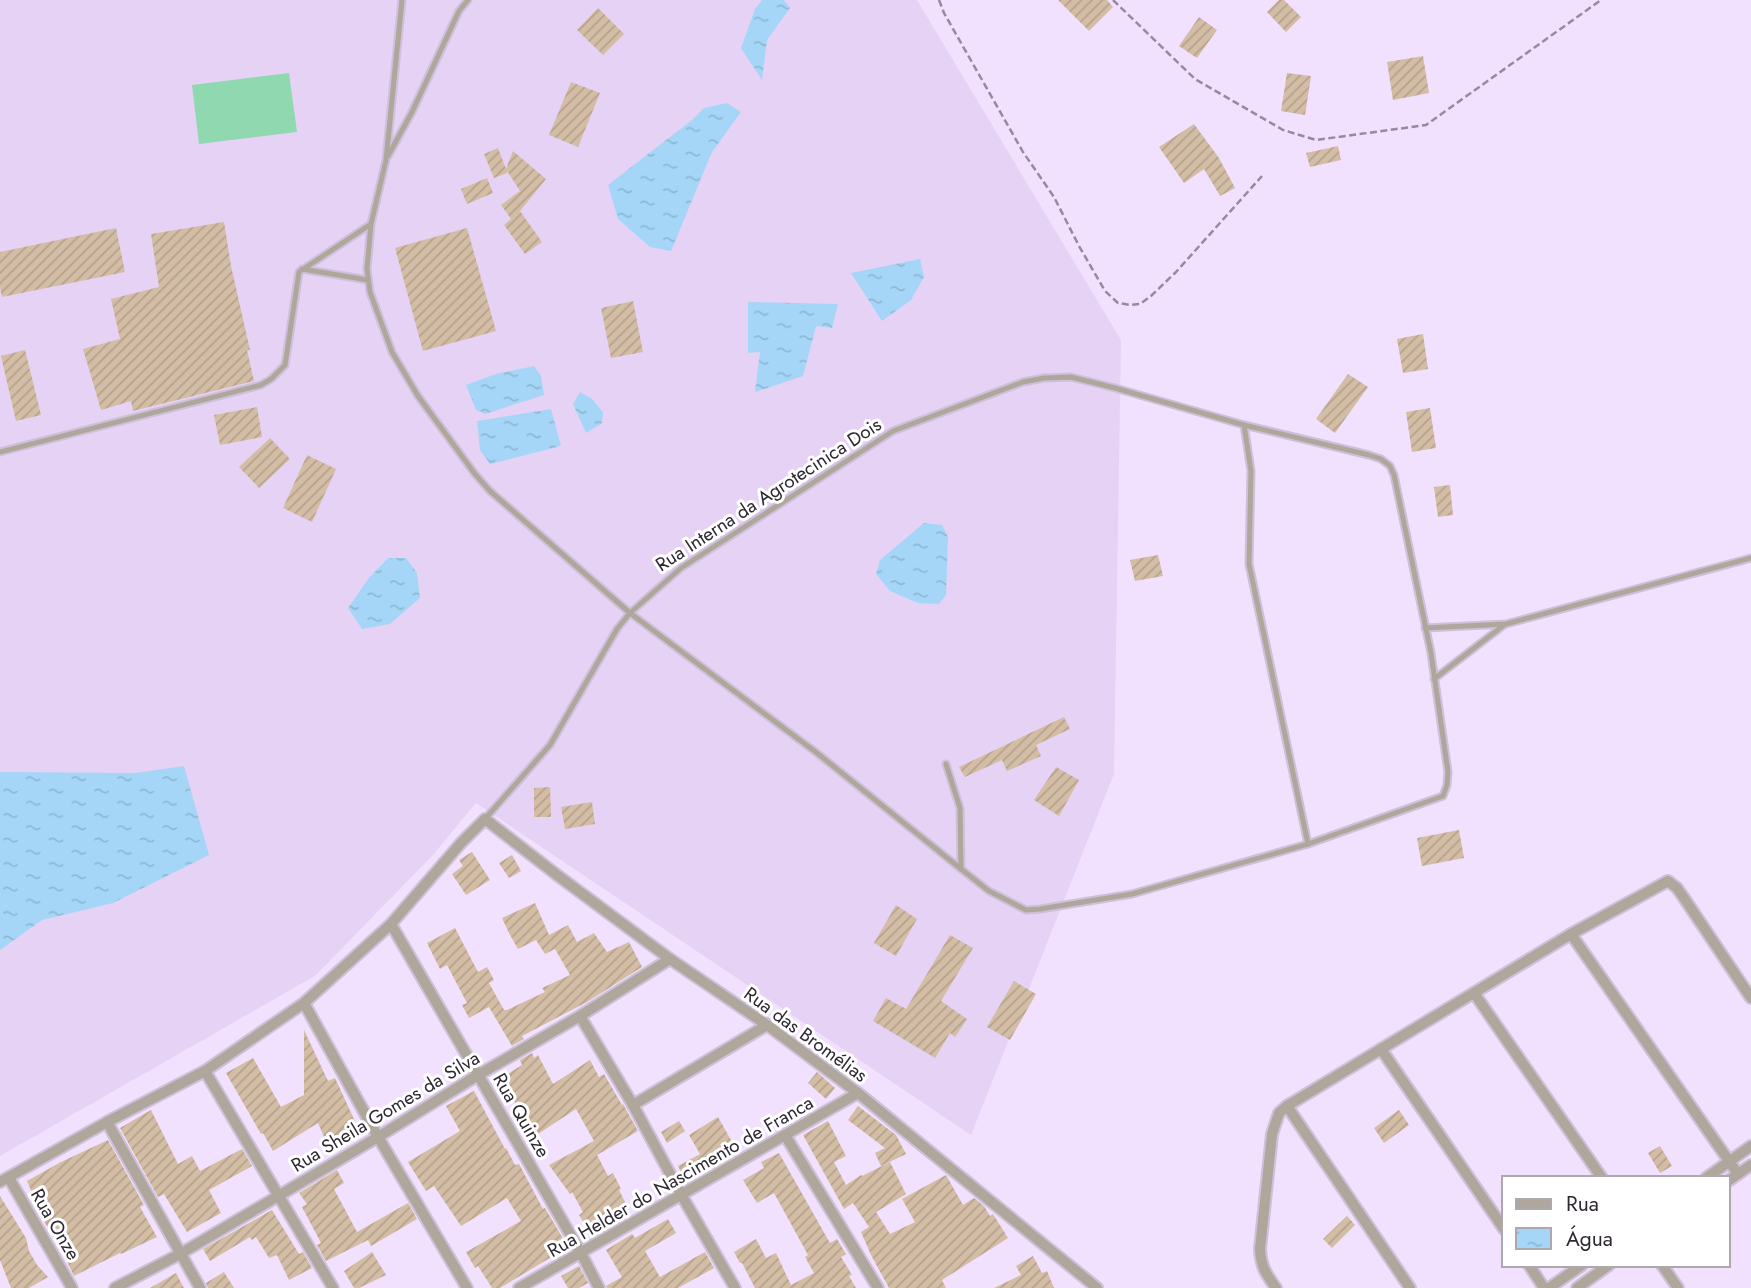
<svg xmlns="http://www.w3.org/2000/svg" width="1751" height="1288" font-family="Jost,sans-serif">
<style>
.built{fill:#e6d2f5}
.pitch{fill:#90d9b0}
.water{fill:url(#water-ripples)}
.building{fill:url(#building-hatch)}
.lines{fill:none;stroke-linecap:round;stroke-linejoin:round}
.service-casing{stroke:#cec0d9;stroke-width:9}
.minor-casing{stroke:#cec0d9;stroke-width:14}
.path{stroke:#958a9f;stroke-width:2.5;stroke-dasharray:7 3.5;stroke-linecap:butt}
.service{stroke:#afa79c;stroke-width:5}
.minor{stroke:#afa79c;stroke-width:10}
.labels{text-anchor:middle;stroke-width:6;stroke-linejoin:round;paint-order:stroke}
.street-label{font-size:19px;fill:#2d2732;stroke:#fff}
</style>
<defs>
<pattern id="water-ripples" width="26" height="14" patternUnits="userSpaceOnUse" patternTransform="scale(1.75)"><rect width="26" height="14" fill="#a5d6f7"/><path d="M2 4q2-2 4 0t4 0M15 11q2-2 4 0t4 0" fill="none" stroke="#8eb8d4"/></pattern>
<pattern id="building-hatch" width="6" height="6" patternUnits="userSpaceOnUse" patternTransform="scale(1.75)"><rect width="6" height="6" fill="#d3bda5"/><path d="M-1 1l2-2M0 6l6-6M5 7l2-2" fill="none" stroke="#b5a28e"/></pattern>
</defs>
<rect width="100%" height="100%" fill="#f1e1fe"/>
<polygon class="built" points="0,0 917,0 1121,340 1114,774 971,1135 476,803 432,856 315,976 0,1156"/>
<polygon class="pitch" points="289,73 297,132 199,144 192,85"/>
<g class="water">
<polygon points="762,0 784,0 790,8 767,40 762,80 741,48 755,9"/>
<polygon points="727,103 741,112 712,152 671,251 650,247 618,219 608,185 692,120 704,108"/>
<polygon points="920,259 924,277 911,300 882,321 851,273"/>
<polygon points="748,302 838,304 832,328 816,326 803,376 755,392 760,352 748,353"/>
<polygon points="534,366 541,376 544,395 485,414 476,410 466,385 496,374"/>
<polygon points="580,392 592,399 603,412 602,423 586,433 573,404"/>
<polygon points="551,409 561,446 490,464 480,450 477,421"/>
<polygon points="924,523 942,525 948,537 946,595 939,604 918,603 890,591 876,574 880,560"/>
<polygon points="388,558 406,558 417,573 420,598 390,624 362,629 348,608 369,578"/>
<polygon points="184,766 209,855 113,903 42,920 0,950 0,772 135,773"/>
</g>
<g class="building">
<polygon points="1058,0 1107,0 1113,7 1089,31"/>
<polygon points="1279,0 1284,0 1301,17 1286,32 1267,12"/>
<polygon points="598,8 624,34 603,55 577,30"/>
<polygon points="1199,17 1217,30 1197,58 1179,46"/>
<polygon points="1423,56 1429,93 1393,100 1387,62"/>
<polygon points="1287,73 1311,76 1305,115 1281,111"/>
<polygon points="571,82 600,93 578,147 549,135"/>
<polygon points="1194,124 1219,158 1235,188 1220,196 1204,169 1184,183 1159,147"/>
<polygon points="1338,146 1341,160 1310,167 1306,153"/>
<polygon points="498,148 506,169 513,151 546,179 520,211 542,242 525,254 504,225 511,219 501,205 520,191 507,171 507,173 494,178 484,154"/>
<polygon points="487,178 493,193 467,204 461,189"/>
<polygon points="224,222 231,266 250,350 247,350 254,381 133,411 131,401 101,410 83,349 120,339 111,299 159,287 151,234"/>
<polygon points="116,228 125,272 2,297 0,288 0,252"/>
<polygon points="467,228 496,331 423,351 395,248"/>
<polygon points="633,301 643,352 611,358 601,308"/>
<polygon points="1423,334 1428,369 1403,373 1397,339"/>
<polygon points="25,350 41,415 16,421 1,356"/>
<polygon points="1348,374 1368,387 1335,433 1316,419"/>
<polygon points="257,407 262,437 220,445 214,415"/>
<polygon points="1430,408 1436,448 1412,452 1406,412"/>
<polygon points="270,438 290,459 259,488 239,467"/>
<polygon points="307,455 336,469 312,522 283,508"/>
<polygon points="1450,485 1453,515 1438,517 1434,487"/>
<polygon points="1158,555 1163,576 1135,581 1130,560"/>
<polygon points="1064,717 1070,729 1036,745 1041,756 1007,771 1002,760 965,777 959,767"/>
<polygon points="1056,767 1079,780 1059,816 1034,800"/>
<polygon points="550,787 551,817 534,817 534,788"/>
<polygon points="592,802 595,824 565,829 561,807"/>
<polygon points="1459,830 1464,858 1422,866 1417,838"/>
<polygon points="472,852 490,880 466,895 452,874 463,866 459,860"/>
<polygon points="512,855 521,871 509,878 499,863"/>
<polygon points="535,903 549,935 568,925 577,942 594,933 607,952 629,942 642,967 587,1002 522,1036 524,1039 512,1046 489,1007 469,1018 462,1005 467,1003 447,965 440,969 427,943 455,928 478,972 487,967 494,980 489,983 504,1010 507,1010 545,992 542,988 570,975 555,949 545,954 536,940 518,949 509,933 502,918"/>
<polygon points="896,905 917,919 896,956 874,943"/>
<polygon points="950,935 973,948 941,1001 967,1019 955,1037 950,1033 935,1058 873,1021 886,998 906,1009"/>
<polygon points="1014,981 1036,994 1010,1040 987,1027"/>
<polygon points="304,1030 328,1081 335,1078 359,1130 329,1148 318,1123 273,1151 263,1133 261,1134 226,1073 253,1058 281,1107 304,1095"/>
<polygon points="532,1053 534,1058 538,1055 553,1084 590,1060 599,1077 604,1074 622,1105 623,1104 638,1131 597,1155 608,1176 613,1173 621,1189 619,1190 629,1210 589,1231 579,1215 583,1212 572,1192 570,1194 549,1165 594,1141 576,1109 538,1134 518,1101 515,1103 501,1078 522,1065 520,1060"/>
<polygon points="817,1072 835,1088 826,1099 808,1083"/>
<polygon points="474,1091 505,1149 506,1148 515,1165 519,1164 543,1209 545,1208 568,1247 500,1288 492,1288 478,1266 475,1268 466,1252 521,1221 507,1198 461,1226 434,1186 426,1191 408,1162 460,1131 446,1106"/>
<polygon points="858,1106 896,1135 906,1154 881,1166 875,1153 885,1148 848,1120"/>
<polygon points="151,1110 178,1164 192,1156 200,1171 242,1149 252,1166 209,1190 221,1213 187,1232 164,1194 158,1197 120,1128"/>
<polygon points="1399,1110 1409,1125 1384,1143 1374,1128"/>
<polygon points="718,1117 736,1149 685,1180 678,1166 700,1154 689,1135"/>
<polygon points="679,1121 685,1131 667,1143 661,1132"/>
<polygon points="828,1121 846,1156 834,1162 846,1185 861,1175 862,1176 890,1162 906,1194 876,1212 890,1234 915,1222 902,1199 946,1175 963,1205 974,1198 984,1206 990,1216 993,1214 1008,1238 942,1280 946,1288 889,1288 871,1255 861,1232 869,1227 853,1203 844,1209 803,1135"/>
<polygon points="108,1140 144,1205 140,1207 157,1237 121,1254 120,1253 74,1276 60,1247 45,1223 27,1181 61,1162"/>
<polygon points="1660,1146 1672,1166 1660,1173 1648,1153"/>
<polygon points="779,1153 830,1243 837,1239 846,1254 841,1257 852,1275 849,1276 856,1288 755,1288 742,1263 740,1263 734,1252 756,1239 766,1258 776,1253 791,1285 814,1273 805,1257 808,1255 774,1193 757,1203 743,1180 764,1168 761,1162"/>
<polygon points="337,1170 344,1183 334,1189 357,1232 408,1203 417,1219 371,1246 368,1240 326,1261 317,1245 321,1243 302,1207 307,1204 299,1193"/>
<polygon points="0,1196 26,1238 29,1251 37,1265 48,1277 29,1288 11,1288 0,1260"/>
<polygon points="272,1210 299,1254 303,1252 312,1268 289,1280 277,1255 269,1258 256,1237 252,1240 250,1237 210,1261 203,1249"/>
<polygon points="1347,1216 1355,1225 1332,1248 1323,1239"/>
<polygon points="668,1219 676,1233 645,1251 660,1277 705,1252 714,1268 678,1288 607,1288 606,1286 622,1277 606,1250 632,1234 635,1238"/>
<polygon points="372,1252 386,1275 359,1288 354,1288 344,1271"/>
<polygon points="1033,1256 1042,1273 1047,1271 1054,1288 994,1288 1021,1275 1016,1266"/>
<polygon points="579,1266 588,1283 579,1288 568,1288 561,1276"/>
<polygon points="224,1272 234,1288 208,1288 206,1283"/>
<polygon points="176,1273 184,1288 150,1288"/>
</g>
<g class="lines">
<defs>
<g id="service">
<polyline points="402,0 386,160 371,224 367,269 370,292 392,352 418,396 475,474 490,491 630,613 817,753 961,869 989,891 1026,910 1040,909 1132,894 1308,844 1443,796 1447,785 1448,772 1431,653 1394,475 1390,466 1381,459 1369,455 1244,425 1115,388 1071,377 1044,378 1023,382 893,431 681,568 630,613 617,629 550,745 485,819"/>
<polyline points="388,156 412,112 459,11 468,0"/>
<polyline points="302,269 368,280"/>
<polyline points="1244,425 1251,471 1249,564 1308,844"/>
<polyline points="0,452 261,385 271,379 285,365 299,272 371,224"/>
<polyline points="1425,628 1506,624 1751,558"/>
<polyline points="1434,679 1504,625"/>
<polyline points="946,764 960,808 961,869"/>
</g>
<g id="minor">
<polyline points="391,924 581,1253 599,1288"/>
<polyline points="1571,934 1738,1174"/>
<polyline points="1474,993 1602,1178"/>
<polyline points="304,1003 378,1137 467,1288"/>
<polyline points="580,1016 633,1105 682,1196 735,1288"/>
<polyline points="1381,1049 1504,1229"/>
<polyline points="205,1071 333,1288"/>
<polyline points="633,1105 767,1025"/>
<polyline points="1287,1106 1410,1288"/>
<polyline points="107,1122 200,1288"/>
<polyline points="785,1135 878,1288"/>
<polyline points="9,1178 72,1288"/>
<polyline points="1706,1178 1751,1146"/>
<polyline points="1728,1181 1751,1165"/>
<polyline points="0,1182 107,1122 205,1071 304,1003 391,924 461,843 485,819 557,875 670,959 767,1025 858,1093 1097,1288"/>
<polyline points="1529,1265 1544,1288"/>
<polyline points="1662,1265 1678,1288"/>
<polyline points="115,1288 180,1254 378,1137 478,1075 580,1016 670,959"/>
<polyline points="519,1288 858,1093"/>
<path d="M1276 1288C1266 1274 1261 1267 1260 1249L1272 1134 1279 1113 1287 1106 1571 934 1668 881 1677 888 1684 898 1751 998"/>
<polyline points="1549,1288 1582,1265"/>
<polyline points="1577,1288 1609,1265"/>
</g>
</defs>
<use href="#service" class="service-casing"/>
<use href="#minor" class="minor-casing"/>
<g class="path">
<polyline points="939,0 944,13 1023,152 1054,197 1079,246 1105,291 1118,303 1131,305 1140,304 1151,296 1176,272 1262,176"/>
<polyline points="1113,0 1195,79 1283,130 1316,140 1426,125 1601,0"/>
</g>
<use href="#service" class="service"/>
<use href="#minor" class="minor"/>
</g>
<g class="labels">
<g class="street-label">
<text transform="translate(768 494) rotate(-33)" y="7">Rua Interna da Agrotecinica Dois</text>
<text transform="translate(806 1034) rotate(36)" y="7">Rua das Bromélias</text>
<text transform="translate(385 1111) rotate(-31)" y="7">Rua Sheila Gomes da Silva</text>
<text transform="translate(522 1115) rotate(60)" y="7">Rua Quinze</text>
<text transform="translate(680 1176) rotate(-30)" y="7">Rua Helder do Nascimento de Franca</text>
<text transform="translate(56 1224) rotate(60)" y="7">Rua Onze</text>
</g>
</g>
<rect x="1502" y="1176" width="228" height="91" fill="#ffffff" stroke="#aba9ad" stroke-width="2"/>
<rect x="1516" y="1199" width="35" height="10" fill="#afa79c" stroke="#aba9ad" stroke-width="2"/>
<text x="1566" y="1211" font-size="21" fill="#2d2732">Rua</text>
<rect x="1516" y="1228" width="35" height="21" fill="url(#water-ripples)" stroke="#aba9ad" stroke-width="2"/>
<text x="1566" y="1246" font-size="21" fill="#2d2732">Água</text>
</svg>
